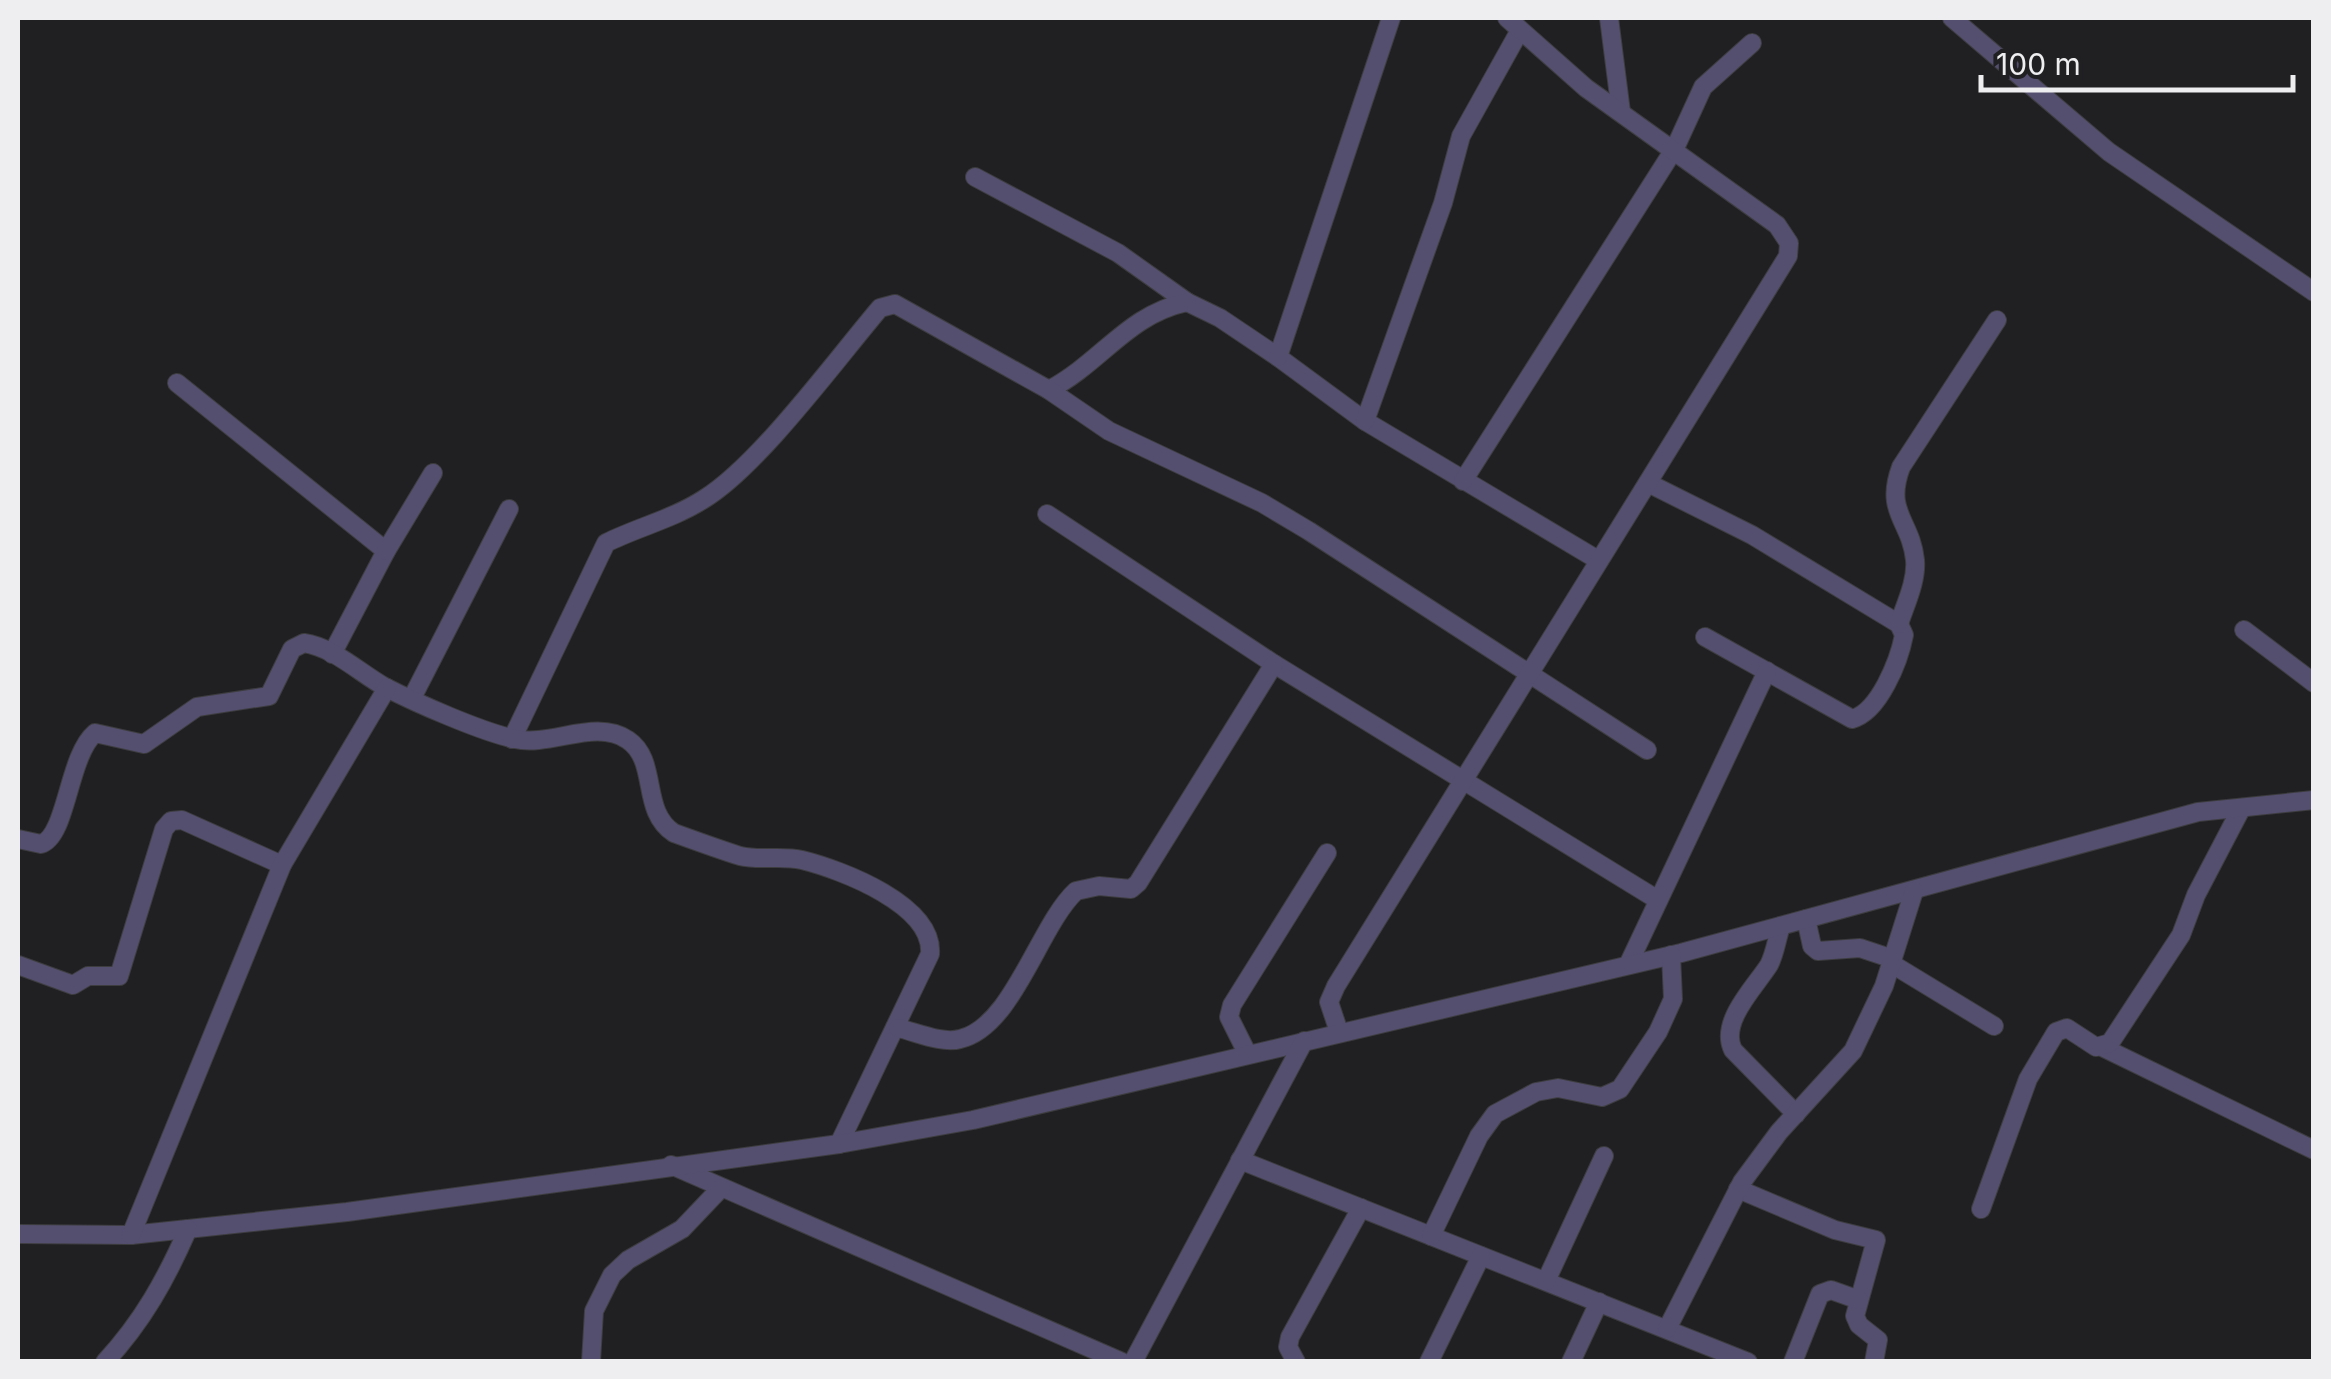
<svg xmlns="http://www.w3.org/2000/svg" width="2331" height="1379" font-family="Inter,sans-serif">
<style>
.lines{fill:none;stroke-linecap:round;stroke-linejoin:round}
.minor-casing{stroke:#3d3d40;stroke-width:20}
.minor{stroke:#544f6f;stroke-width:18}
</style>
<rect width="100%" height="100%" fill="#202023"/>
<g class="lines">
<defs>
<g id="minor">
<polyline points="1609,18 1621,112"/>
<polyline points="1952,18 2109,152 2314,292"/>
<polyline points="975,177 1118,253 1187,302 1220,318 1278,357 1365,421 1598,560"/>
<polyline points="1278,357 1391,18"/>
<polyline points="177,383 386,551 332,654"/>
<path d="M1049 390C1103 361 1127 315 1187 302"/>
<polyline points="1365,421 1443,203 1461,136 1519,32"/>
<polyline points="1463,481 1675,148 1703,87 1752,43"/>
<path d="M1648 483 1752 535 1899 624 1904 635C1899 661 1879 712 1852 719L1705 637"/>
<polyline points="1047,514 1274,664 1658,900"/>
<polyline points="386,551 433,473"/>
<path d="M1899 624C1905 605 1917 581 1915 560 1911 520 1884 513 1901 467L1997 320"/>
<polyline points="2244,630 2314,683"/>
<polyline points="412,698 509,509"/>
<path d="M512 739 606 543C638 527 673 519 704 499 759 465 835 361 880 308L895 304 1049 390 1109 431 1262 503 1309 531 1647 750"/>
<path d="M18 839 41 844C67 836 68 756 95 733L144 744 197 707 269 696 292 649 304 643C333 647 360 673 385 687 416 703 482 732 515 739 551 747 596 718 628 740 659 761 640 811 674 833 696 841 718 849 740 856 760 861 781 855 802 860 842 870 934 905 930 954L839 1144"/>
<polyline points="1806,919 1812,946 1818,951 1860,948 1893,959"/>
<path d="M1781 926C1777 938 1775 954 1769 965 1755 987 1719 1022 1733 1050L1796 1114"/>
<polyline points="1892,964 1994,1026"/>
<polyline points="18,965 73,985 88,976 119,976 164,829 171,821 182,820 282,865"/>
<polyline points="1628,965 1767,671"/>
<path d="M898 1028C916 1032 942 1044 960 1039 1013 1027 1039 925 1076 891L1099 886 1131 889 1138 883 1274 664"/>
<polyline points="1339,1032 1329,1002 1336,986 1788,256 1789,243 1777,225 1586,88 1507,18"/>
<polyline points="2104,1048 2314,1150"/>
<polyline points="1247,1053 1229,1017 1232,1005 1327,853"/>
<polyline points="1240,1160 1748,1362"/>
<polyline points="671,1165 1122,1362"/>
<polyline points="1738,1189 1835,1230 1876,1240 1855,1316 1859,1325 1878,1340 1874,1362"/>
<polyline points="1981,1209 2028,1079 2056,1032 2067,1028 2096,1047 2110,1043 2181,935 2196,895 2241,809"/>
<polyline points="18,1234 131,1235 347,1212 839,1144 973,1120 1681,953 2198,812 2314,800"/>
<polyline points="131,1235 282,865 387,688"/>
<polyline points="1431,1236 1479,1136 1495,1114 1536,1092 1558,1088 1602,1097 1620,1089 1658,1032 1673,999 1671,955"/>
<polyline points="1546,1281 1604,1156"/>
<polyline points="1667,1329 1742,1182 1779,1132 1853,1051 1884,986 1914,891"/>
<path d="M105 1362C143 1321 166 1279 188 1229"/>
<polyline points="591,1362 594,1311 612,1275 628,1260 682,1229 721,1188"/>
<polyline points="1133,1362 1304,1041"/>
<polyline points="1296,1362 1288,1347 1290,1337 1361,1208"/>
<polyline points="1429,1362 1481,1256"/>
<polyline points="1571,1362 1599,1302"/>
<polyline points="1793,1362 1820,1294 1831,1290 1859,1300"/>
</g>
</defs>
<use href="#minor" class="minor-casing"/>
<use href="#minor" class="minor"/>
</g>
<rect width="2331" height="1379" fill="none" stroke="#eeeef0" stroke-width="40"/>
<path d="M1981 75v15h312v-15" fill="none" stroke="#eeeef0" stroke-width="5"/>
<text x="1996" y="75" font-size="30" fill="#eeeef0" stroke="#202023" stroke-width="8" paint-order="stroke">100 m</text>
</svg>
